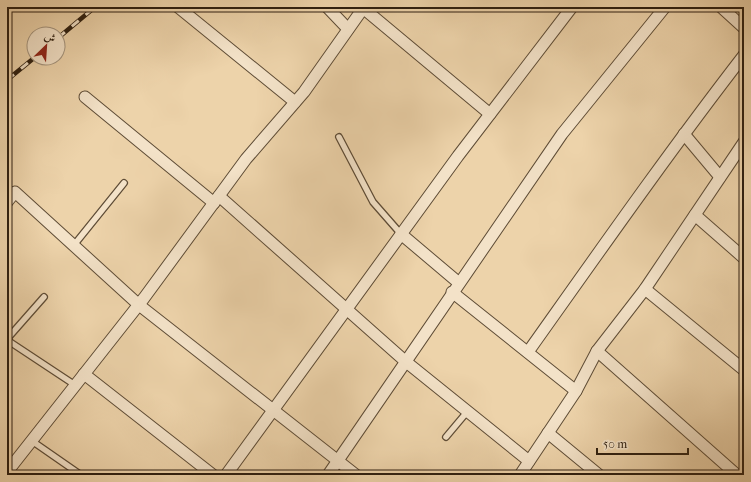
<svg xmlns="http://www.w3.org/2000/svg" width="751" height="482" font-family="'IM FELL French Canon',Amiri,serif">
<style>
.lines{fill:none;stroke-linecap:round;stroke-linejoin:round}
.service-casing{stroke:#5e4c36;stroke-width:8}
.minor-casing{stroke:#5e4c36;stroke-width:13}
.service{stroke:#f3e2c8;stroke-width:5.5}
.minor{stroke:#f3e2c8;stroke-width:11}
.rail-casing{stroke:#2e1f10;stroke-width:4.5}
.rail{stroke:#f3e2c8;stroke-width:3;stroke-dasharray:9;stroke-linecap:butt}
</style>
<rect width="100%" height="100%" fill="#edd3aa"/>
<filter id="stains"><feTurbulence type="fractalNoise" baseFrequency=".005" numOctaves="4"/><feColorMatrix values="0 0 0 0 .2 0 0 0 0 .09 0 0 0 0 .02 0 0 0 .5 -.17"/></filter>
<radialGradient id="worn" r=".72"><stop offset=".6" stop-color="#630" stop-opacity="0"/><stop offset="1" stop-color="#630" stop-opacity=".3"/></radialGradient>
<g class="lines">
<defs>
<g id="service">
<polyline points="339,137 373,202 401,234"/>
<polyline points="74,245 124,183"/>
<polyline points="7,339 44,297"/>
<polyline points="7,340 75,385"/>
<polyline points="446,437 467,412"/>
<polyline points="32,441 81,475"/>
</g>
<g id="minor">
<polyline points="178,7 295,102"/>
<polyline points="327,7 348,29"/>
<polyline points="721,7 744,28"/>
<polyline points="363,8 490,114"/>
<polyline points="85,97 214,203"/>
<polyline points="684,134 720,177"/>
<polyline points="219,196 405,361 529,461"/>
<polyline points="7,202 15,192 139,305 356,475"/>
<polyline points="695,215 744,258"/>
<polyline points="401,234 459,283"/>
<polyline points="645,289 744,370"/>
<polyline points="452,292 576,391"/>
<polyline points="597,351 737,475"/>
<path d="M528 352C599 252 669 152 744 55"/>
<polyline points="84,374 213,475"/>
<polyline points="548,433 599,475"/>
<polyline points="7,472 144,298 246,159 304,92 364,7"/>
<polyline points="226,475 458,156 572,7"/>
<polyline points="328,475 562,134 665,7"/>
<polyline points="520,475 576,391 597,351 645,289 744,142"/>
</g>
</defs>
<use href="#service" class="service-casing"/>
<use href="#minor" class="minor-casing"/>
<use href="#service" class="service"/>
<use href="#minor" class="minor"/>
<defs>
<g id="rail">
<polyline points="7,11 12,7"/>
<polyline points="58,38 95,7"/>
<polyline points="7,80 34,58"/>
</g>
</defs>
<use href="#rail" class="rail-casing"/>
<use href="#rail" class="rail"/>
</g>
<rect width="751" height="482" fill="none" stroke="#edd3aa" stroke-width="24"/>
<rect x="8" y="8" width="735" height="466" fill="none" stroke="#2e1f10" stroke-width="2"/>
<rect x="12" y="12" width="727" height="458" fill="none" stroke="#2e1f10"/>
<g transform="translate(46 46) rotate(25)"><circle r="19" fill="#f3e2c8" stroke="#a4947e"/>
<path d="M0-3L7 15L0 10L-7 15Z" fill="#8f2418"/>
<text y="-6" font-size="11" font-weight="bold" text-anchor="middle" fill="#2e1f10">ش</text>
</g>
<path d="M597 448v6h91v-6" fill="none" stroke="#2e1f10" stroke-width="2"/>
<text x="603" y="448" font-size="12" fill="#2e1f10" stroke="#f3e2c8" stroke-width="3" paint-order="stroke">50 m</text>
<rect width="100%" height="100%" filter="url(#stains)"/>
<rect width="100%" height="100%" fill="url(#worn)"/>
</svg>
